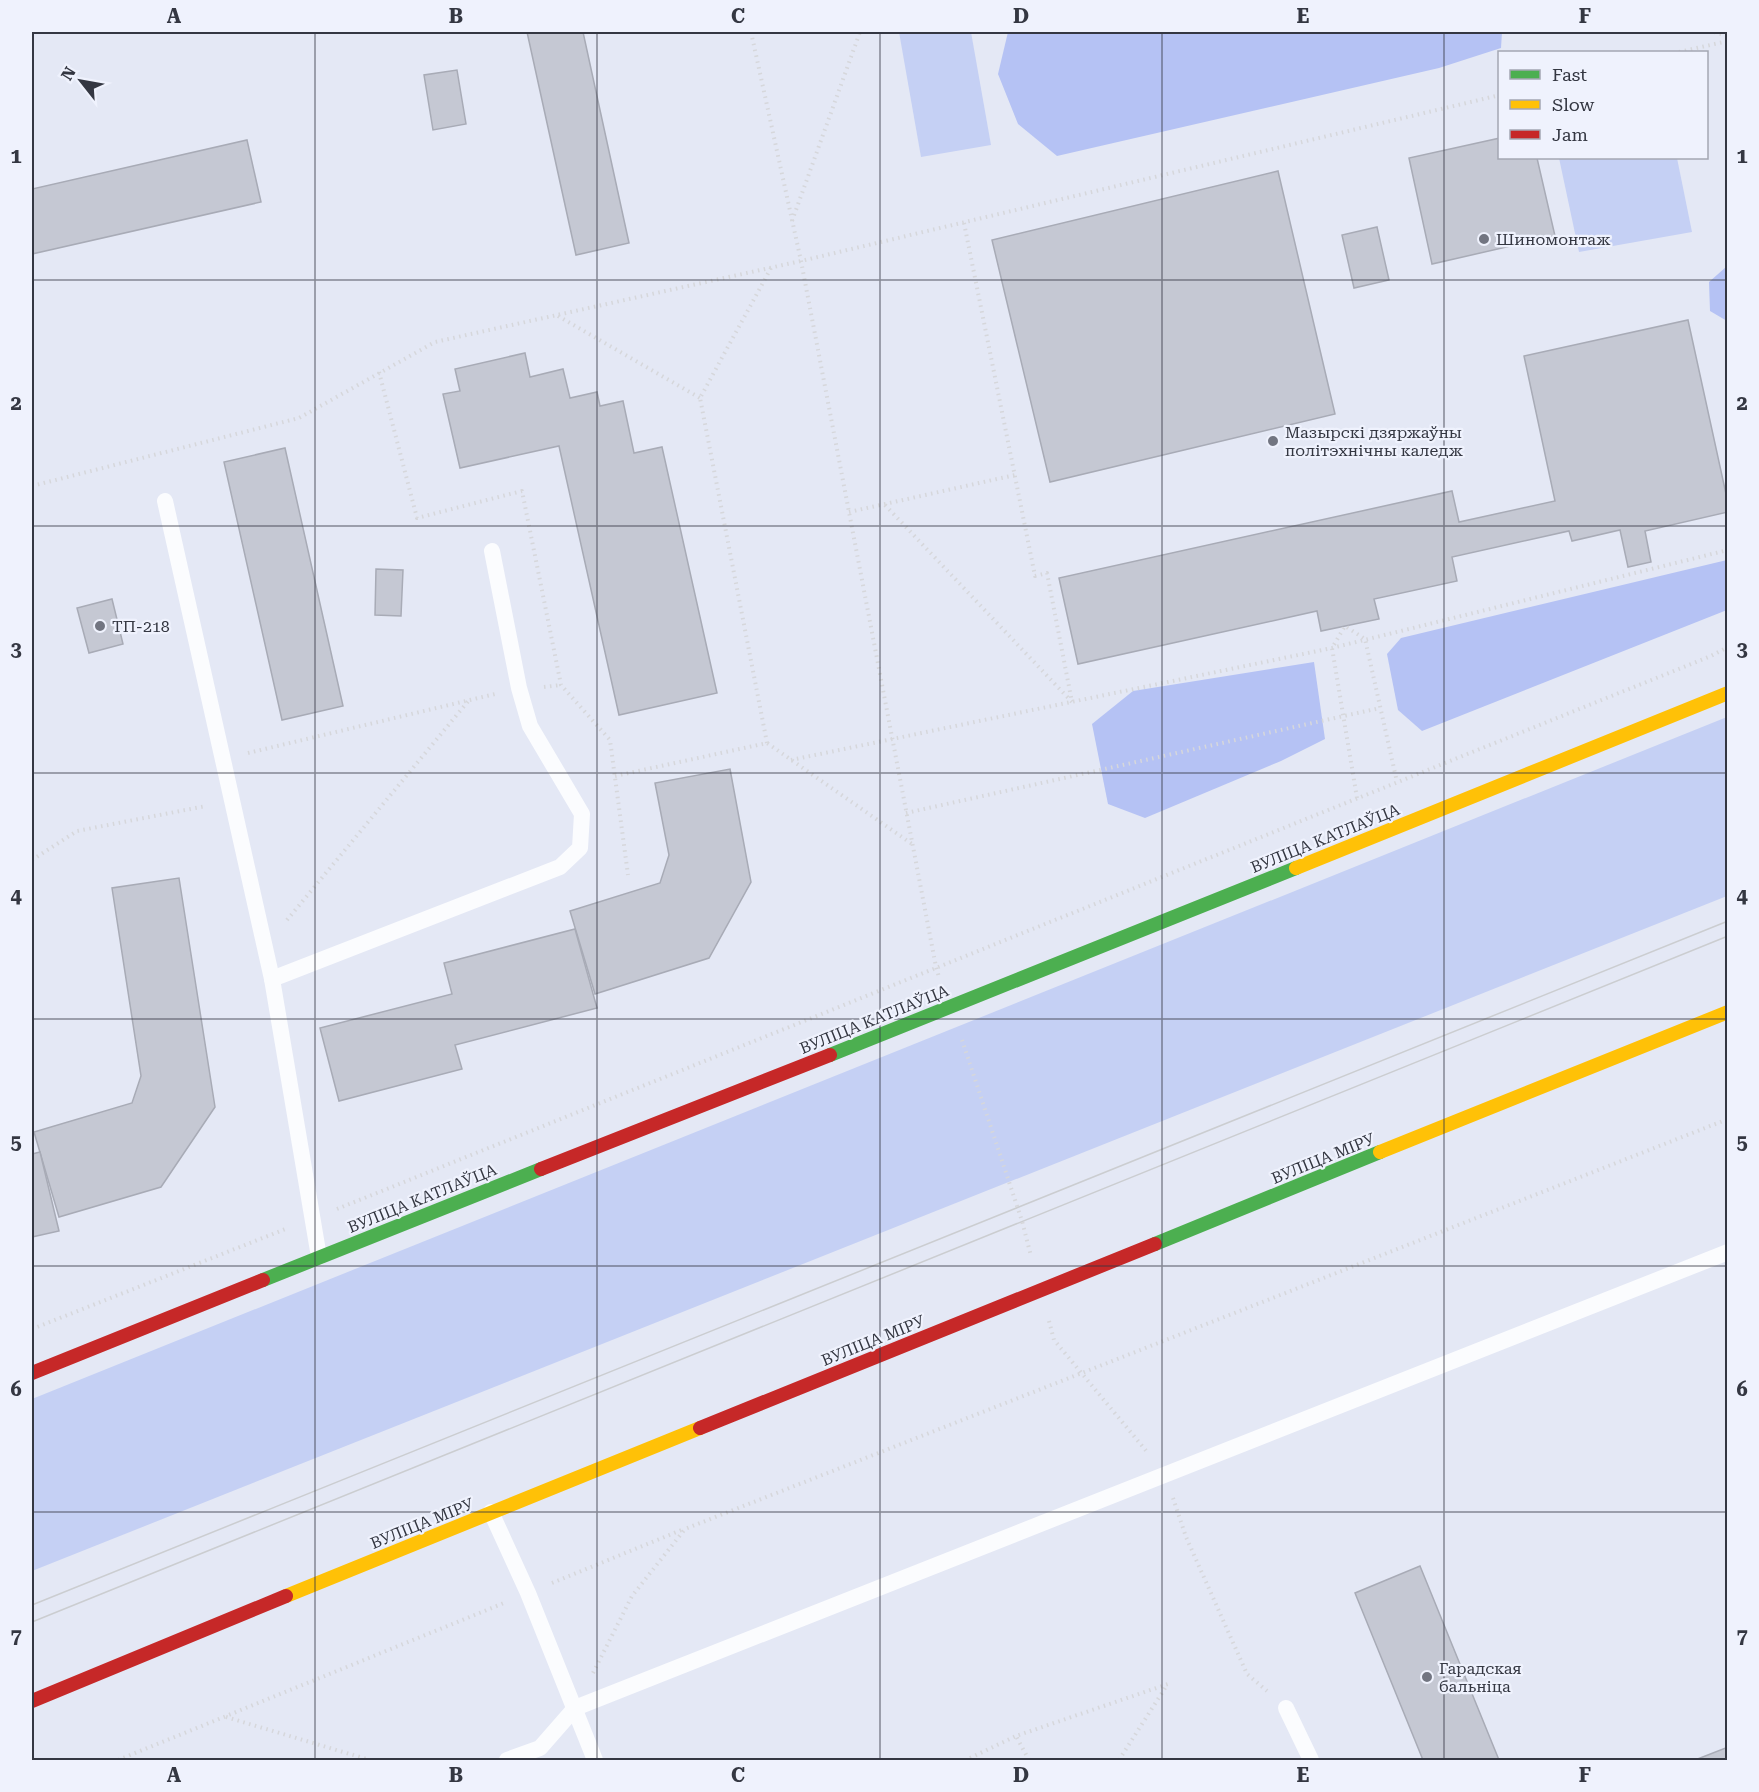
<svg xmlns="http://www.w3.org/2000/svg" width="1759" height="1792" font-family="'Roboto Serif',serif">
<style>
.green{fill:#c5d0f4}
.forest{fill:#b5c2f4}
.building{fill:#c5c8d3;stroke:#a8abb6;stroke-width:1.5}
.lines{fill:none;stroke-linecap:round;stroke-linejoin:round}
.path{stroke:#d6d7db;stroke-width:4;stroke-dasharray:1.5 4.5;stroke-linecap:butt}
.lane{stroke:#fbfcfe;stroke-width:16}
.fast{stroke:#4caf50;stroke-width:14}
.slow{stroke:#ffc107;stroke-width:14}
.jam{stroke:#c62828;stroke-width:14}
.tram{stroke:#cbcdd0;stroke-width:1.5}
.grid{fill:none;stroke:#343742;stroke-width:1.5;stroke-opacity:0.55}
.poi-dot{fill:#727581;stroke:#eff2fd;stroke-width:2}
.labels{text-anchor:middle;stroke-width:4.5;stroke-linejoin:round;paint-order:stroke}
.poi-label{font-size:16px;fill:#343742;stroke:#eff2fd;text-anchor:start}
.street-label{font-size:16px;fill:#343742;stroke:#eff2fd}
.neatline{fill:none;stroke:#343742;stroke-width:2}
.grid-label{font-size:20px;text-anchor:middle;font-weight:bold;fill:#343742}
</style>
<rect width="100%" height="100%" fill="#e4e8f5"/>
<g class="green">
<polygon points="899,32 971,32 991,145 921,157"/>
<polygon points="1559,158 1677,158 1692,232 1579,252"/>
<polygon points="1727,717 1727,896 32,1571 32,1399"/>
</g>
<g class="forest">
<polygon points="1008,32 1502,32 1501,48 1439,68 1057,156 1018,124 998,74"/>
<polygon points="1727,259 1727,321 1710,311 1709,282 1726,267"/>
<polygon points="1727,560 1727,610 1422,731 1398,710 1387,654 1401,638"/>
<polygon points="1314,662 1325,739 1281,761 1145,818 1108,804 1092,724 1133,691"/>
</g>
<g class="building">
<polygon points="527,32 583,32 629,243 576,255"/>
<polygon points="457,70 466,124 433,130 424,75"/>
<polygon points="1500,138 1500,158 1537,158 1555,236 1432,264 1409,158"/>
<polygon points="247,140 261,202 32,254 32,189"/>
<polygon points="1278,171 1335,414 1050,482 992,240"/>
<polygon points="1377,227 1389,280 1354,288 1342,235"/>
<polygon points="1688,320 1728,503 1728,512 1645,531 1651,562 1628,567 1620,530 1572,541 1569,531 1452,557 1457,581 1374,599 1379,619 1321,631 1317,611 1078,664 1059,578 1452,491 1459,522 1555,501 1524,356"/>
<polygon points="525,353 530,377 563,369 570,398 597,392 600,406 623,401 634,453 662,447 717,693 619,715 559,446 460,468 443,394 460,391 455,369"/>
<polygon points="285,448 343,706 282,720 224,462"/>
<polygon points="376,569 403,570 401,616 375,615"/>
<polygon points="112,599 123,644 89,653 77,608"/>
<polygon points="730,769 751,882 709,958 595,994 570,911 660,883 669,855 655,783"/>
<polygon points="179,878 215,1107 161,1187 59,1217 34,1132 132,1103 141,1076 112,888"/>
<polygon points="575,929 597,1008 455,1045 462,1069 339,1101 320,1028 452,994 444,963"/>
<polygon points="40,1152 59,1231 32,1237 32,1154"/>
<polygon points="1420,1566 1499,1760 1423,1760 1355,1593"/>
<polygon points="1728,1747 1728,1760 1695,1760"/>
</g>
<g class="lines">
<g class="path">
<polyline points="751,32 801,261 936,967 939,977"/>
<polyline points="1714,32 1728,36"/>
<polyline points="1679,52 1728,41"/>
<polyline points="792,221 860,32"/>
<polyline points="558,316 700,398"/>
<polyline points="379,372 417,518 522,491 561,685 610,740 628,875"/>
<polyline points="32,486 299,418 435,342 801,261 1500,95"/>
<polyline points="885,505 1072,702 1047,573 1035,576 964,223"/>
<polyline points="849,512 1015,475"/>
<polyline points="544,687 561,685"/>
<polyline points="767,743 700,398 771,268"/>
<polyline points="248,753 495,694"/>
<polyline points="791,760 1332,648 1728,550"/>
<polyline points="615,776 767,743 912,844"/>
<polyline points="1357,798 1332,648 1345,626 1365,639 1397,782"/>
<polyline points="906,813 1380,708"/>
<polyline points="32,860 77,831 206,806"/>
<polyline points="287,920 470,699"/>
<polyline points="962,1040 1022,1221 1031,1256"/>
<polyline points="337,1209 1711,656 1728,647"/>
<polyline points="1049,1321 1054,1340 1148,1453"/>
<polyline points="32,1329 288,1228"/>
<polyline points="1173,1498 1186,1537 1247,1674 1267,1691"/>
<polyline points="552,1583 684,1529"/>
<polyline points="593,1673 632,1596 685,1529 1728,1119"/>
<polyline points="226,1717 370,1760"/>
<polyline points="970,1758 1016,1736"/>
<polyline points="118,1760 504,1603"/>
<polyline points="1029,1760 1016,1736 1168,1684"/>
<polyline points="1119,1760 1167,1685"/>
</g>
<g class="lane">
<polyline points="165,501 272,979 319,1257"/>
<polyline points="272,979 560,867 580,848 582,814 530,726 519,688 492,551"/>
<polyline points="491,1512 528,1593 595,1760"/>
<polyline points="1286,1708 1311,1760"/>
<polyline points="507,1760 540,1748 575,1708 1728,1252"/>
</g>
<g class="fast">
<polyline points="830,1055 1296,868"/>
<polyline points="1155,1244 1380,1152"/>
<polyline points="263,1280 541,1169"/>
</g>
<g class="slow">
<polyline points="1296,868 1728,693"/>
<polyline points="1380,1152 1728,1012"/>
<polyline points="286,1596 700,1428"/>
</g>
<g class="jam">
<polyline points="541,1169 830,1055"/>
<polyline points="32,1373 263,1280"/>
<polyline points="700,1428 1155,1244"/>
<polyline points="32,1701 286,1596"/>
</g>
<g class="tram">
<polyline points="32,1605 1728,921"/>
<polyline points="32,1622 1728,936"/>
</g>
</g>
<path class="grid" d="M315 32V1760M597 32V1760M880 32V1760M1162 32V1760M1444 32V1760M32 280H1728M32 526H1728M32 773H1728M32 1019H1728M32 1266H1728M32 1512H1728"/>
<g class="poi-dot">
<circle cx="1484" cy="239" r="6"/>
<circle cx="1273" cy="441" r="6"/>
<circle cx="100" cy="626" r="6"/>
<circle cx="1427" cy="1677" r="6"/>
</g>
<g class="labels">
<g class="poi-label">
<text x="1496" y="245">Шиномонтаж</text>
<text x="1285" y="438">Мазырскі дзяржаўны<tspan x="1285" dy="18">політэхнічны каледж</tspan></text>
<text x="112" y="632">ТП-218</text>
<text x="1439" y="1674">Гарадская<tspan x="1439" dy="18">бальніца</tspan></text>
</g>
<g class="street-label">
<text transform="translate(1325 838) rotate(-22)" y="6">ВУЛІЦА КАТЛАЎЦА</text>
<text transform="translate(874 1019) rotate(-22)" y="6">ВУЛІЦА КАТЛАЎЦА</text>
<text transform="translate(1323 1158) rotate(-22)" y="6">ВУЛІЦА МІРУ</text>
<text transform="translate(422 1198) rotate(-22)" y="6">ВУЛІЦА КАТЛАЎЦА</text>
<text transform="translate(873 1340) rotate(-22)" y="6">ВУЛІЦА МІРУ</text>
<text transform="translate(422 1523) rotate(-22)" y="6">ВУЛІЦА МІРУ</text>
</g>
</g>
<rect width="1759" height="1792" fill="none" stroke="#eff2fd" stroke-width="66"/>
<rect x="1498" y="51" width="210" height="108" fill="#eff2fd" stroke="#a4a7b2" stroke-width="1.5"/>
<rect x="1510" y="70" width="30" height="9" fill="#4caf50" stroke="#a4a7b2" stroke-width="1.5"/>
<text x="1552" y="81" font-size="18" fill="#343742">Fast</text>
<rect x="1510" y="100" width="30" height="9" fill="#ffc107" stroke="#a4a7b2" stroke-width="1.5"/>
<text x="1552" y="111" font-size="18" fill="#343742">Slow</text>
<rect x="1510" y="130" width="30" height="9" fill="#c62828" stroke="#a4a7b2" stroke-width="1.5"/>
<text x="1552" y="141" font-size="18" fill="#343742">Jam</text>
<g transform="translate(81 81) rotate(301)" stroke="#eff2fd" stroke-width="4.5" paint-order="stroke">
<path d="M0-4.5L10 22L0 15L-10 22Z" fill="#343742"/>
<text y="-9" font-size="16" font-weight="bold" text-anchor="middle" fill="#343742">N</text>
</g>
<rect x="33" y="33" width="1693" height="1726" class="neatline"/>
<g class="grid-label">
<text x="174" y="23">A</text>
<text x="456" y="23">B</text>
<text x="738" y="23">C</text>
<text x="1021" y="23">D</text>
<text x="1303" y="23">E</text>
<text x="1585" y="23">F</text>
<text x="16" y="163">1</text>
<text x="1742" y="163">1</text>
<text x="16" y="410">2</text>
<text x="1742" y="410">2</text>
<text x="16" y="656">3</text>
<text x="1742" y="656">3</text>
<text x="16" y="903">4</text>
<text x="1742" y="903">4</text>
<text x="16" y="1149">5</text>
<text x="1742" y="1149">5</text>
<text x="16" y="1396">6</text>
<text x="1742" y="1396">6</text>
<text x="16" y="1643">7</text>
<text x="1742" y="1643">7</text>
<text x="174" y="1782">A</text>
<text x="456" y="1782">B</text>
<text x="738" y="1782">C</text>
<text x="1021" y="1782">D</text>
<text x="1303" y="1782">E</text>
<text x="1585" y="1782">F</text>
</g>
</svg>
